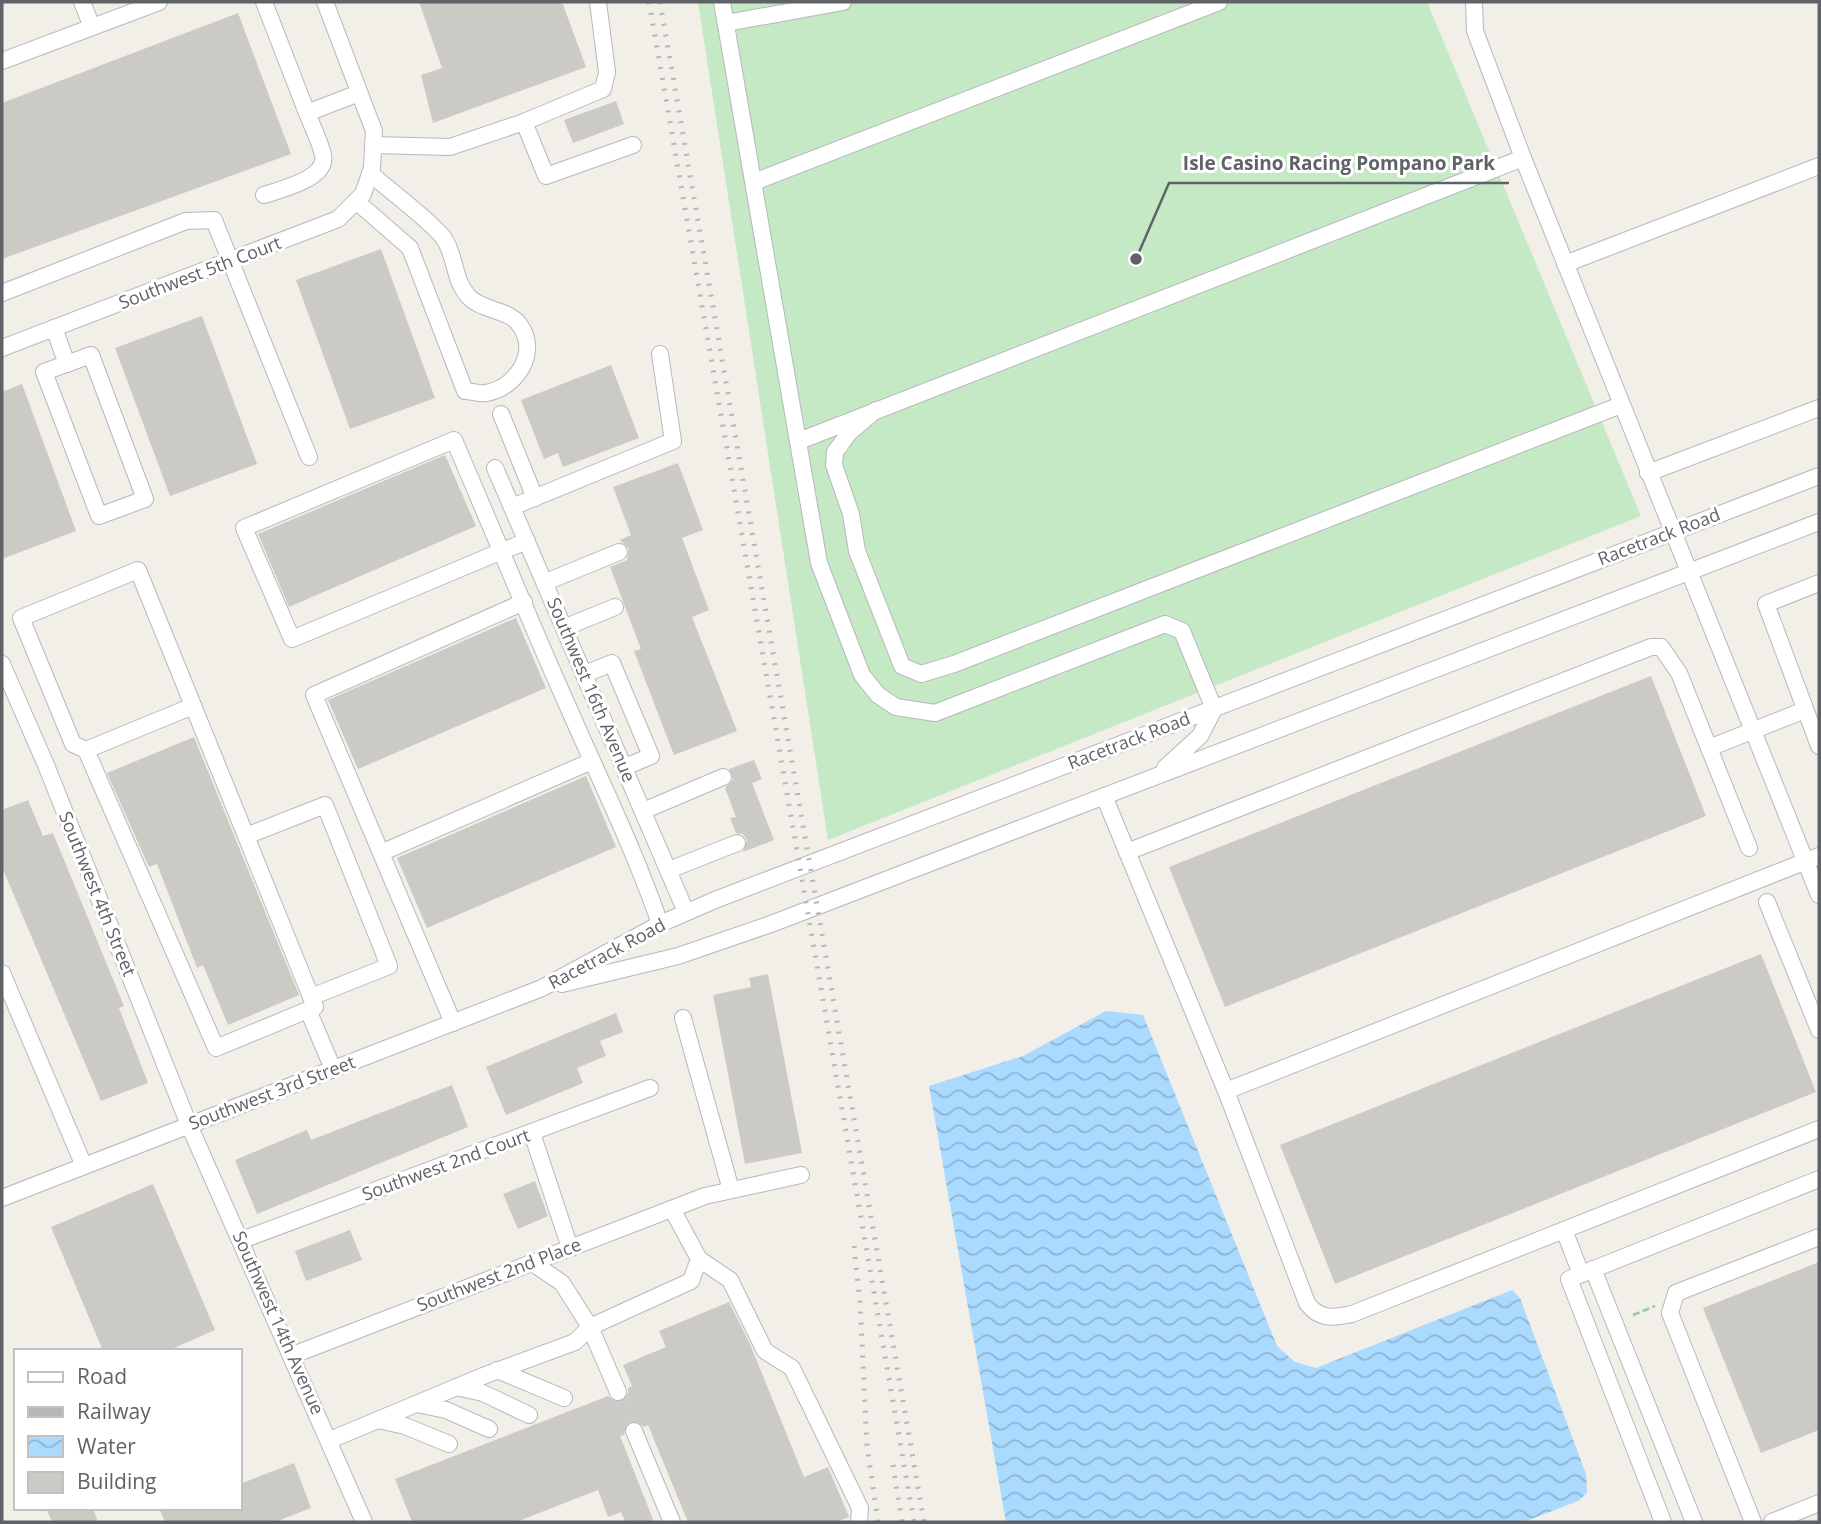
<svg xmlns="http://www.w3.org/2000/svg" width="1821" height="1524" font-family="'Open Sans',sans-serif">
<style>
.pitch{fill:#c5e8c5}
.water{fill:url(#water-waves)}
.building{fill:#cccac5}
.lines{fill:none;stroke-linecap:round;stroke-linejoin:round}
.minor-tunnel{stroke:#ccccc8;stroke-width:16;stroke-dasharray:16 8;stroke-linecap:butt}
.minor-casing{stroke:#b5b8bc;stroke-width:18}
.path{stroke:#9cc7a9;stroke-width:2.5;stroke-dasharray:7 3.5;stroke-linecap:butt}
.minor{stroke:#fff;stroke-width:16}
.rail{stroke:#b6b7b8;stroke-width:5;stroke-dasharray:2 9;stroke-linecap:butt}
.labels{text-anchor:middle;stroke-width:6;stroke-linejoin:round;paint-order:stroke}
.street-label{font-size:18px;fill:#5f6368;stroke:#fff}
.leader{fill:none;stroke:#5f6368;stroke-width:2.5}
.callout-dot{fill:#5f6368;stroke:#fff;stroke-width:2.5}
.callout-label{font-size:19px;text-anchor:middle;font-weight:bold;fill:#5f6368;stroke:#fff;stroke-width:6;stroke-linejoin:round;paint-order:stroke}
</style>
<defs>
<pattern id="water-waves" width="16" height="10" patternUnits="userSpaceOnUse" patternTransform="scale(1.75)"><rect width="16" height="10" fill="#aadaff"/><path d="M0 5q4-4 8 0t8 0" fill="none" stroke="#8eb4d2"/></pattern>
</defs>
<rect width="100%" height="100%" fill="#f1efe8"/>
<polygon class="pitch" points="698,2 1427,2 1641,516 828,840"/>
<polygon class="water" points="1106,1011 1143,1015 1277,1346 1295,1362 1316,1368 1512,1290 1520,1298 1586,1474 1587,1493 1578,1501 1524,1522 1006,1522 929,1086 1023,1056"/>
<g class="building">
<polygon points="419,2 562,2 586,67 433,123 421,75 442,68"/>
<polygon points="238,13 291,154 2,259 2,103"/>
<polygon points="616,101 624,124 573,143 564,120"/>
<polygon points="381,249 435,398 350,429 296,280"/>
<polygon points="202,316 257,464 170,496 115,348"/>
<polygon points="611,365 639,438 563,467 558,453 544,459 521,400"/>
<polygon points="22,384 76,531 2,559 2,392"/>
<polygon points="445,455 476,526 289,607 258,534"/>
<polygon points="678,463 703,530 682,538 709,610 692,617 737,731 674,755 634,651 641,649 610,567 627,560 629,549 620,540 631,535 613,487"/>
<polygon points="516,618 546,688 358,769 328,700"/>
<polygon points="1651,676 1706,816 1225,1007 1169,867"/>
<polygon points="194,737 299,995 228,1025 203,965 197,968 157,864 149,867 107,773"/>
<polygon points="754,760 762,779 752,783 774,840 743,852 747,840 743,834 736,833 730,818 736,817 725,788 733,779 729,769"/>
<polygon points="586,776 616,847 427,928 397,858"/>
<polygon points="28,800 43,836 53,833 124,1006 119,1008 148,1083 101,1101 2,867 2,810"/>
<polygon points="1761,954 1816,1092 1335,1284 1280,1145"/>
<polygon points="768,974 802,1153 745,1164 713,995 751,987 749,978"/>
<polygon points="616,1013 623,1032 600,1041 606,1056 577,1068 583,1083 506,1115 486,1067"/>
<polygon points="452,1085 468,1127 257,1214 235,1160 307,1130 311,1140"/>
<polygon points="535,1181 548,1216 518,1229 503,1194"/>
<polygon points="153,1184 215,1330 167,1351 103,1351 51,1227"/>
<polygon points="350,1230 362,1260 306,1281 295,1251"/>
<polygon points="1819,1262 1819,1430 1761,1453 1703,1308"/>
<polygon points="729,1302 750,1344 804,1477 828,1467 849,1517 837,1522 688,1522 648,1425 644,1427 635,1421 626,1424 624,1435 620,1436 654,1522 625,1522 621,1512 608,1517 598,1490 516,1522 412,1522 395,1479 608,1396 616,1402 623,1401 628,1394 628,1388 632,1386 623,1365 666,1347 659,1331"/>
<polygon points="294,1463 311,1508 275,1522 165,1522 159,1508 240,1508 240,1484"/>
<polygon points="46,1508 93,1508 98,1522 52,1522"/>
</g>
<g class="lines">
<polyline class="minor-tunnel" points="618,1392 634,1431"/>
<defs>
<g id="minor">
<polyline points="82,2 92,27"/>
<polyline points="264,2 307,113 359,93"/>
<polyline points="722,2 819,563 862,675 878,695 896,707 935,713 1165,624 1182,631 1214,709 1200,736 1165,768"/>
<polyline points="1474,2 1475,31 1523,158 1819,895"/>
<polyline points="726,23 843,2"/>
<polyline points="2,61 159,2"/>
<polyline points="524,122 546,176 633,145"/>
<polyline points="373,145 450,147 524,122 603,89 607,72 598,2"/>
<polyline points="754,182 1219,2"/>
<path d="M264 195C281 189 328 179 323 155 320 141 312 126 307 113"/>
<path d="M356 201 410 248 465 391C471 391 480 394 486 393 517 388 540 351 519 324 508 309 481 311 468 296 453 279 456 255 443 237 426 217 391 192 370 173"/>
<polyline points="1565,264 1819,166"/>
<polyline points="2,293 186,221 214,220 309,457"/>
<polyline points="54,328 67,364"/>
<polyline points="2,348 338,219 363,194 372,168 374,131 325,2"/>
<polygon points="91,355 145,499 99,516 44,372"/>
<polyline points="876,410 849,433 835,452 834,465 851,514 857,551 902,666 921,674 954,664 1621,405"/>
<polyline points="501,414 535,498"/>
<polyline points="799,441 1523,158"/>
<polyline points="495,468 686,912"/>
<polyline points="1648,473 1819,408"/>
<polyline points="512,507 673,441 660,354"/>
<path d="M527 541 502 551 292 639 244 528 454 440C493 530 529 620 569 709 600 780 635 851 660 924"/>
<polyline points="546,582 619,552"/>
<polyline points="1819,583 1766,604 1819,746"/>
<polyline points="566,627 615,607"/>
<polyline points="2,664 46,765 189,1125 364,1522"/>
<polyline points="585,674 612,663 651,756 625,767"/>
<polyline points="1709,748 1805,710"/>
<polyline points="86,750 193,706"/>
<polyline points="1104,796 1226,1091"/>
<polyline points="643,811 723,777"/>
<polyline points="246,836 138,570 21,618 73,744 86,750 216,1048 315,1007 311,997 246,836 325,805 389,966 311,997"/>
<polyline points="383,852 592,761"/>
<polyline points="1127,852 1651,647 1661,647 1679,673 1749,848"/>
<path d="M1819 856 1226 1091 1307 1303C1319 1320 1333 1318 1352 1314L1819 1129"/>
<polyline points="669,870 737,843"/>
<polyline points="1767,902 1819,1030"/>
<polyline points="2,973 84,1166"/>
<polyline points="562,984 678,956 771,924 1819,522"/>
<polyline points="308,1010 333,1069"/>
<polyline points="683,1018 731,1190"/>
<polyline points="453,1023 314,695 524,602"/>
<polyline points="532,1133 570,1248"/>
<polyline points="2,1198 542,988 660,924 715,900 1819,476"/>
<polyline points="1564,1230 1581,1274"/>
<polyline points="242,1240 650,1088"/>
<polyline points="699,1259 730,1280 765,1351 792,1368 860,1508 859,1522"/>
<polyline points="531,1262 562,1283 590,1327 618,1392"/>
<polyline points="1593,1269 1694,1522"/>
<polyline points="293,1355 705,1196 801,1175"/>
<polyline points="497,1370 564,1398"/>
<polyline points="456,1387 483,1393 529,1415"/>
<polyline points="417,1404 446,1410 489,1429"/>
<polyline points="378,1420 405,1426 449,1444"/>
<polyline points="634,1431 672,1522"/>
<polyline points="330,1440 483,1376 575,1342 590,1327 691,1281 699,1259 672,1209"/>
<polyline points="1663,1522 1569,1279 1819,1179"/>
<polyline points="1753,1522 1670,1313 1676,1293 1819,1237"/>
<polyline points="1772,1522 1819,1503"/>
</g>
</defs>
<use href="#minor" class="minor-casing"/>
<polyline class="path" points="1633,1315 1655,1306"/>
<use href="#minor" class="minor"/>
<g class="rail">
<polyline points="649,2 914,1522"/>
<polyline points="660,2 924,1522"/>
<polyline points="854,1246 860,1302 867,1446 878,1522"/>
<polyline points="893,1465 902,1522"/>
</g>
</g>
<g class="labels">
<g class="street-label">
<text transform="translate(200 273) rotate(-21)" y="6">Southwest 5th Court</text>
<text transform="translate(1659 537) rotate(-21)" y="6">Racetrack Road</text>
<text transform="translate(591 690) rotate(67)" y="6">Southwest 16th Avenue</text>
<text transform="translate(1129 741) rotate(-21)" y="6">Racetrack Road</text>
<text transform="translate(97 894) rotate(68)" y="6">Southwest 4th Street</text>
<text transform="translate(607 954) rotate(-28)" y="6">Racetrack Road</text>
<text transform="translate(272 1093) rotate(-21)" y="6">Southwest 3rd Street</text>
<text transform="translate(446 1165) rotate(-20)" y="6">Southwest 2nd Court</text>
<text transform="translate(499 1275) rotate(-21)" y="6">Southwest 2nd Place</text>
<text transform="translate(278 1323) rotate(66)" y="6">Southwest 14th Avenue</text>
</g>
</g>
<path class="leader" d="M1136 259L1169 183H1509"/>
<circle class="callout-dot" cx="1136" cy="259" r="7"/>
<g class="callout-label">
<text x="1339" y="170">Isle Casino Racing Pompano Park</text>
</g>
<rect width="1821" height="1524" fill="none" stroke="#5f6368" stroke-width="7"/>
<rect x="14" y="1349" width="228" height="161" fill="#ffffff" stroke="#bfc1c3" stroke-width="2"/>
<rect x="28" y="1372" width="35" height="10" fill="#ffffff" stroke="#bfc1c3" stroke-width="2"/>
<text x="77" y="1384" font-size="21" fill="#5f6368">Road</text>
<rect x="28" y="1407" width="35" height="10" fill="#b6b7b8" stroke="#bfc1c3" stroke-width="2"/>
<text x="77" y="1419" font-size="21" fill="#5f6368">Railway</text>
<rect x="28" y="1436" width="35" height="21" fill="url(#water-waves)" stroke="#bfc1c3" stroke-width="2"/>
<text x="77" y="1454" font-size="21" fill="#5f6368">Water</text>
<rect x="28" y="1472" width="35" height="21" fill="#cccac5" stroke="#bfc1c3" stroke-width="2"/>
<text x="77" y="1489" font-size="21" fill="#5f6368">Building</text>
</svg>
